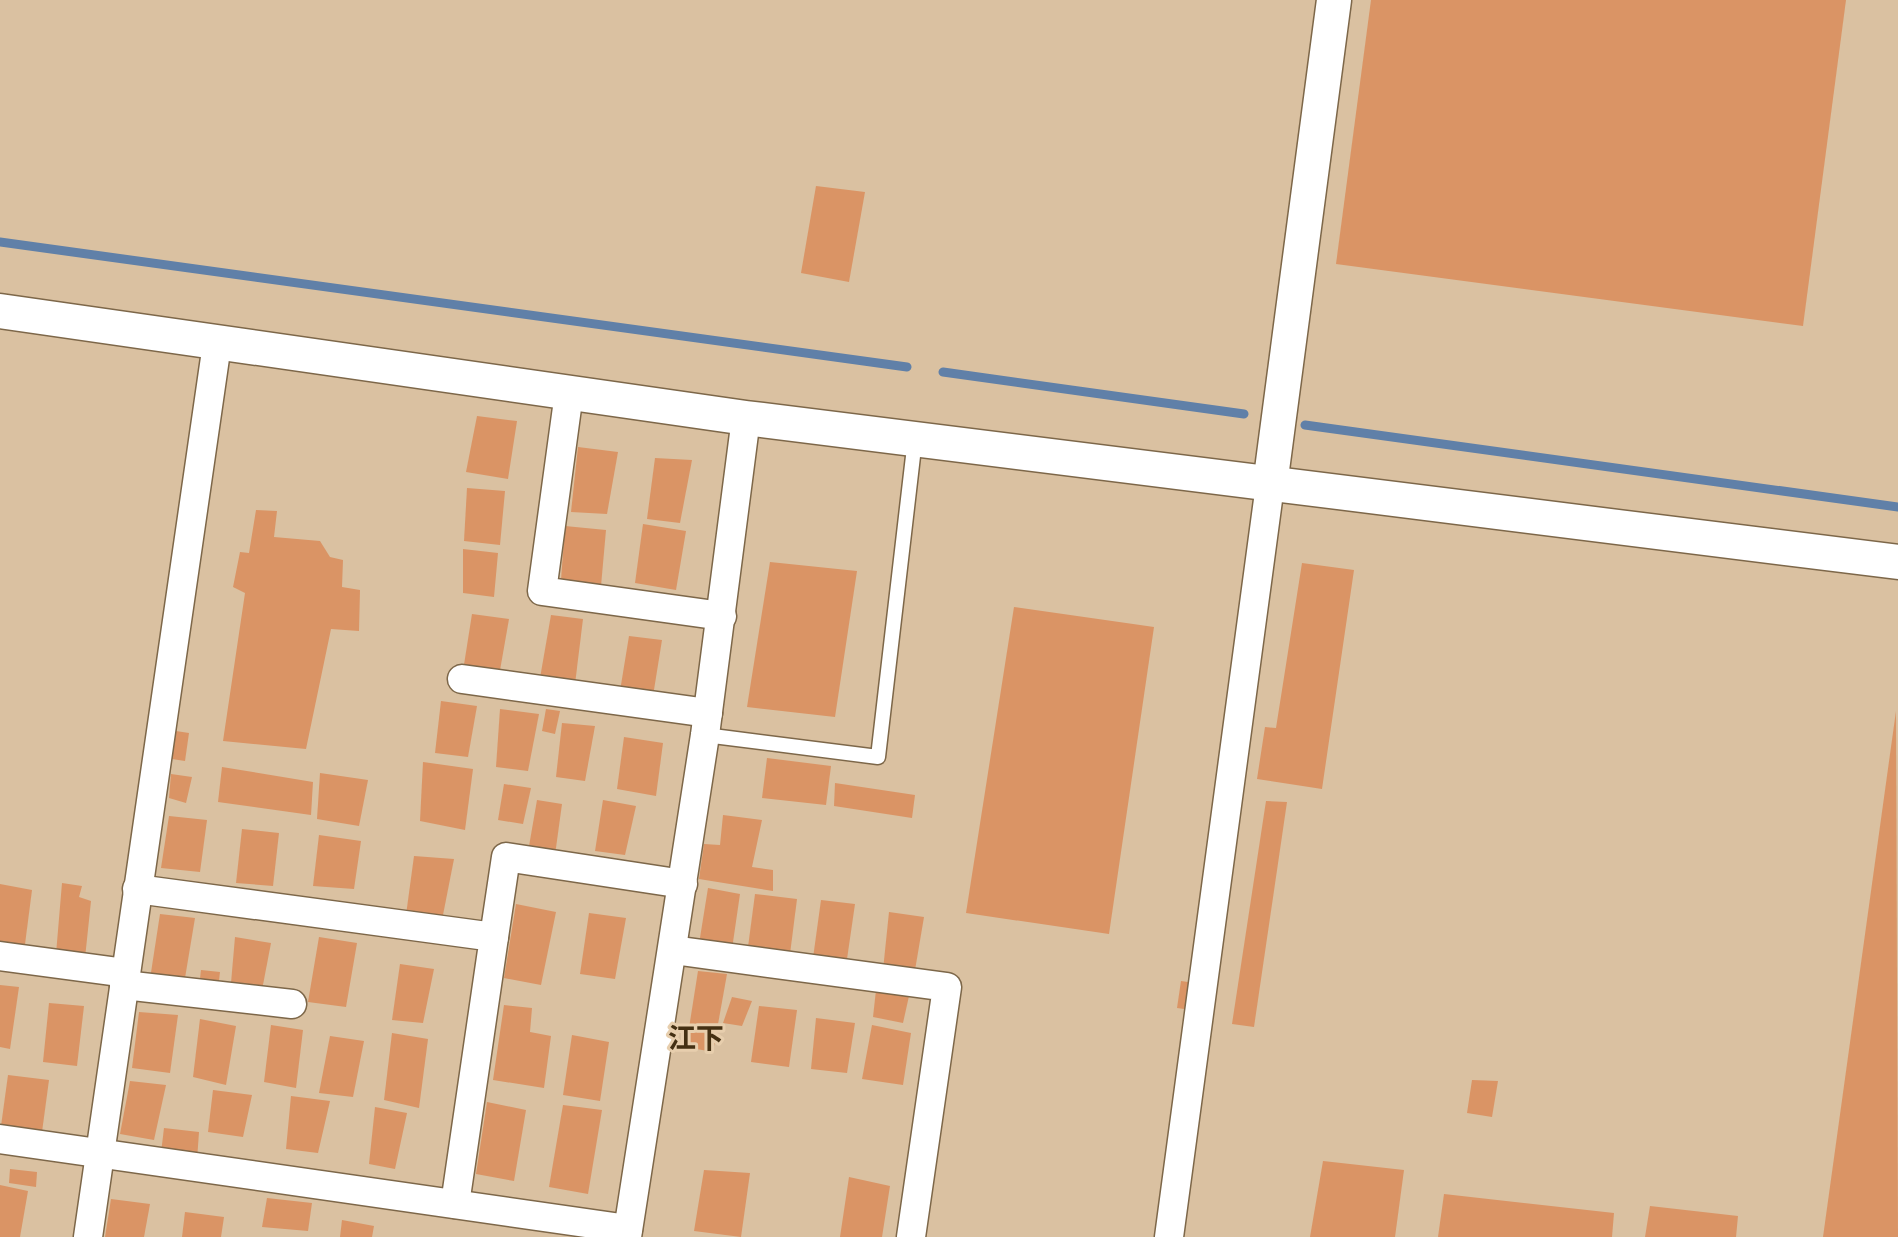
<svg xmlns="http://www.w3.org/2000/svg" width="1898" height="1237" font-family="'Noto Sans','Noto Sans JP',sans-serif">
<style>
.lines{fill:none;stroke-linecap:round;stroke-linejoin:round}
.stream{stroke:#6080a8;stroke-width:9}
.building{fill:#da9465}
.service-casing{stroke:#7d6749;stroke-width:17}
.minor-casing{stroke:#7d6749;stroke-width:31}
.tertiary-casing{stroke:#7d6749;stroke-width:37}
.service{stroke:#fff;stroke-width:14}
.minor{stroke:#fff;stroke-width:28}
.tertiary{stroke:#fff;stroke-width:34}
.labels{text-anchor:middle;stroke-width:6;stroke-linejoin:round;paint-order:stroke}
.quarter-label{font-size:28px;font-weight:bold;fill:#443013;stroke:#e7cead}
</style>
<rect width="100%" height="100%" fill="#dac1a1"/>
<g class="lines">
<g class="stream">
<polyline points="0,242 907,367"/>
<polyline points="943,372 1244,414"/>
<polyline points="1305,425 1898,507"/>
</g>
</g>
<g class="building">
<polygon points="1371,0 1846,0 1803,326 1336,264"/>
<polygon points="816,186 865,192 849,282 801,273"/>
<polygon points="477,416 517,421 508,479 466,472"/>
<polygon points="578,447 618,452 607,514 571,512"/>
<polygon points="655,458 692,460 680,523 647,519"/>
<polygon points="467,488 505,491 500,545 464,541"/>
<polygon points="256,510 277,511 274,537 320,541 330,557 343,560 342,587 360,590 359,631 331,629 306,749 223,741 245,593 233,587 240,552 249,553"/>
<polygon points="643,524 686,531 676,590 635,583"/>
<polygon points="565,526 606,530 601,586 561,580"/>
<polygon points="463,549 498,553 494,597 463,593"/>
<polygon points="770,562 857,571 835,717 747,707"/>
<polygon points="1302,563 1354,570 1322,789 1257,779 1265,727 1276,728"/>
<polygon points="1014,607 1154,627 1109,934 966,913"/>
<polygon points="472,614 509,619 499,676 463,671"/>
<polygon points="551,615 583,619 575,684 540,678"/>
<polygon points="629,636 662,640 653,696 620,691"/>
<polygon points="441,701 477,706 468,757 435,753"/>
<polygon points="500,709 539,714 528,771 496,767"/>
<polygon points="546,709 560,711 555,734 542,731"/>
<polygon points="1896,711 1898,1237 1823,1237"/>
<polygon points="562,723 595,726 585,781 556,777"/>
<polygon points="176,731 189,733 185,761 172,759"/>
<polygon points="624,737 663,743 656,796 617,789"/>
<polygon points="767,758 831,766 826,805 762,798"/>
<polygon points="423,762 473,769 465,830 420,821"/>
<polygon points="222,767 313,782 311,815 218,802"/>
<polygon points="320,773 368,780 359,826 317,819"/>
<polygon points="171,774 192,777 186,803 169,798"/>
<polygon points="835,783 915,795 912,818 834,806"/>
<polygon points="504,784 531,788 523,824 498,820"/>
<polygon points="537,800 562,804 555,855 528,852"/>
<polygon points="603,800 636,806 625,855 595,851"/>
<polygon points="1266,801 1287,802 1254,1027 1232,1024"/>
<polygon points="723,815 762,820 752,867 773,870 773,891 699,879 704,844 720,845"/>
<polygon points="169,816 207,820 200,872 161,868"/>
<polygon points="242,829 279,833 273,886 236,883"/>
<polygon points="319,835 361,841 354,889 313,886"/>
<polygon points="414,856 454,859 442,920 406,915"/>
<polygon points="62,883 82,886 79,897 91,901 85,958 56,954"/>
<polygon points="0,884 32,890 24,952 0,949"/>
<polygon points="708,888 740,894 732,949 699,944"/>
<polygon points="755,894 797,899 790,954 748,947"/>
<polygon points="821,900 855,904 846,966 813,958"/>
<polygon points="516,904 556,912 541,985 504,978"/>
<polygon points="889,912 924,917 914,976 883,970"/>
<polygon points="589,913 626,918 615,979 580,974"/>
<polygon points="160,914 195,918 184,984 150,979"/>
<polygon points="235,937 271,943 262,990 231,983"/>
<polygon points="319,937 357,943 346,1007 308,1002"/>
<polygon points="400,964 434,969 423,1023 392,1020"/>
<polygon points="201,970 220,972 218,989 199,987"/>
<polygon points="698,971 727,974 713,1052 686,1047"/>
<polygon points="1181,981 1195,983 1191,1010 1177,1008"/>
<polygon points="0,985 19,987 10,1049 0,1047"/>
<polygon points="876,990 909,996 903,1023 873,1017"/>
<polygon points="732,997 752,1001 742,1026 723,1023"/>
<polygon points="49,1003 84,1006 77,1066 43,1062"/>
<polygon points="504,1005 532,1008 530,1032 551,1036 544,1088 493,1080"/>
<polygon points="759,1006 797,1010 789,1067 751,1062"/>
<polygon points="139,1012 178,1015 170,1073 132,1068"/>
<polygon points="816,1018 855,1023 847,1073 811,1069"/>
<polygon points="200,1019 236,1026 226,1085 193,1077"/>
<polygon points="271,1025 303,1030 296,1088 264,1082"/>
<polygon points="872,1025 911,1033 903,1085 862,1079"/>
<polygon points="392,1033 428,1039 419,1108 384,1100"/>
<polygon points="572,1035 609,1042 600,1101 563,1095"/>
<polygon points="330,1036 364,1041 353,1097 319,1093"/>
<polygon points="8,1075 49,1080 42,1132 1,1126"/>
<polygon points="1472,1080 1498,1081 1492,1117 1467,1113"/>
<polygon points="130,1081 166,1085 154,1140 120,1134"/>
<polygon points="213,1090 252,1095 243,1137 208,1132"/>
<polygon points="291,1096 330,1101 318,1153 286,1149"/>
<polygon points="487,1102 526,1110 514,1181 476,1174"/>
<polygon points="563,1105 602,1110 588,1194 549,1187"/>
<polygon points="375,1107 407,1113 395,1169 369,1164"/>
<polygon points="164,1128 199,1132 197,1160 161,1153"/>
<polygon points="1323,1161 1404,1170 1395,1237 1310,1237"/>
<polygon points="10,1169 37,1172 36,1187 9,1183"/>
<polygon points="704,1170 750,1173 741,1237 694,1231"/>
<polygon points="849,1177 890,1186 882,1237 840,1237"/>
<polygon points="0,1185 28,1191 20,1237 0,1237"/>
<polygon points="1444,1194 1614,1213 1612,1237 1438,1237"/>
<polygon points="267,1198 312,1203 308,1231 262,1227"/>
<polygon points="111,1199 150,1204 144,1237 105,1237"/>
<polygon points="1650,1206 1738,1216 1736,1237 1645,1237"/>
<polygon points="185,1212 224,1217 221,1237 182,1237"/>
<polygon points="342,1220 374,1226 372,1237 340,1237"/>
</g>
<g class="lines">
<defs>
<polyline id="service" points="705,735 878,757 915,439"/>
<g id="minor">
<polyline points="569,393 542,591 722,616"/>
<polyline points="462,679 708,713"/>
<polyline points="137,889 494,937 455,1204"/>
<polyline points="494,937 506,857 683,884"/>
<polyline points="673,950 947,987 911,1237"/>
<polyline points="0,956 126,973"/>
<polyline points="124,985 292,1004"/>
<polyline points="0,1139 628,1229"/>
<polyline points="88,1237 217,344"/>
<polyline points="627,1237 705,735 746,418"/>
<polyline points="1169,1237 1270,485"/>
</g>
<g id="tertiary">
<polyline points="0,311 746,418 1898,562"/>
<polyline points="1270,485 1334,0"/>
</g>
</defs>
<use href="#service" class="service-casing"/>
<use href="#minor" class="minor-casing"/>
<use href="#tertiary" class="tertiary-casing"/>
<use href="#service" class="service"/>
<use href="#minor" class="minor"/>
<use href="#tertiary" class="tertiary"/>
</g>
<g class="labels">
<g class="quarter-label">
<text x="696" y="1048">江下</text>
</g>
</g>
</svg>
